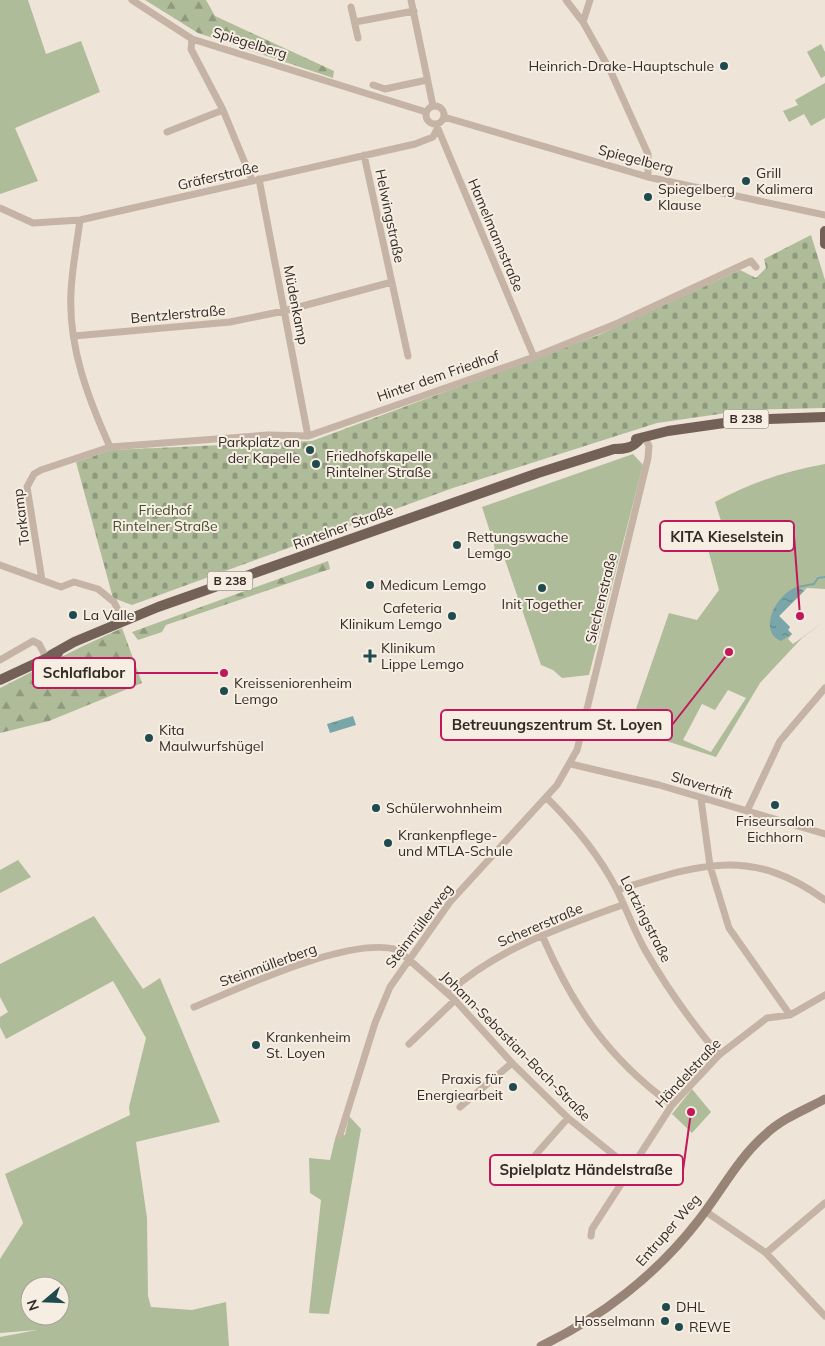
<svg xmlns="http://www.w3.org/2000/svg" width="825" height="1346" font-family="Mulish,sans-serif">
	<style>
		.green { fill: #afbc99; fill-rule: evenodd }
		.forest { fill: url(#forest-firs) }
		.cemetery { fill: url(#cemetery-stones) }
		.water { fill: url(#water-ripples) }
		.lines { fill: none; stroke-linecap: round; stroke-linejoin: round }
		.stream { stroke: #79a6a9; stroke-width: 2 }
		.minor { stroke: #c5b4a5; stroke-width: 7 }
		.secondary { stroke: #988477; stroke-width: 9 }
		.primary { stroke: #736157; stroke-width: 10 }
		.poi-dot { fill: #1f4b4f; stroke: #f7eee3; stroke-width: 2 }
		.labels { text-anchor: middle; stroke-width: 4; stroke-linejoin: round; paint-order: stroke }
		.shield { fill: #f7eee3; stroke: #6d655e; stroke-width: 1 }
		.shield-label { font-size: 12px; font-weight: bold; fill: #322a25 }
		.street-label { font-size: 14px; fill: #322a25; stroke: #f7eee3 }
		.poi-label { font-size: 14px; fill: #322a25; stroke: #f7eee3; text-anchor: start }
		.park-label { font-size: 14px; fill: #404e2b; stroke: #f7eee3 }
		.leader { fill: none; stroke: #c2185b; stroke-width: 2 }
		.callout-dot { fill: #c2185b; stroke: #f7eee3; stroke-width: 2 }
		.callout { fill: #f7eee3; stroke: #c2185b; stroke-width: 2 }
		.callout-label { font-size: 15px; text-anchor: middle; font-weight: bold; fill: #322a25 }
	</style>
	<defs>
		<pattern id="forest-firs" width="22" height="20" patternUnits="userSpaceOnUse" patternTransform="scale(1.25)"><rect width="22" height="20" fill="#afbc99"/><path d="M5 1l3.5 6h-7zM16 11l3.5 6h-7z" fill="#8f997d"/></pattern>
		<pattern id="cemetery-stones" width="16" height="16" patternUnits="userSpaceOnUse" patternTransform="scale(1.25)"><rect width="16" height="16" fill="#afbc99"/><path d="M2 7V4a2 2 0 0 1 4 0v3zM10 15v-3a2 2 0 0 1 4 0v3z" fill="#8f997d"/></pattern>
		<pattern id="water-ripples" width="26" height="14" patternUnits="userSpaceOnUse" patternTransform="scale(1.25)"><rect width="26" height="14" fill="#79a6a9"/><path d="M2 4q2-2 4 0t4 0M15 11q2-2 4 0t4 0" fill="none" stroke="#648789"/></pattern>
	</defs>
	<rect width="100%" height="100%" fill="#eee4d8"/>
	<path class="green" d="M0 0H28L46 54 81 41 100 92 15 128 38 181 0 194Z
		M821 44 825 52V76L821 78 807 52Z
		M825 83V118L811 126 804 114 789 122 783 111 798 105 795 100Z
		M633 454 643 465 589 675 562 678 553 670 541 665 504 557 495 553 494 544 482 507Z
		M825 464V589L807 588 779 616 790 627 788 630 792 634 788 639 793 644 825 621 802 638 760 683 716 757 629 729 669 613 697 620 719 590 708 549 728 543 715 502C750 483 786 471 825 464ZM728 690 746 698 711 752 683 740 702 704 715 710Z
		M18 860 31 877 0 893V870Z
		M94 916 143 989 160 978 220 1122 136 1142 147 1218 148 1296 151 1307 192 1310 226 1302 229 1346H0V1337L37 1330 0 1333V1259L23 1223 5 1174 130 1115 129 1107 146 1038 113 981 6 1039 0 1027V1017L8 1012 0 997V964ZM30 1286H60V1316H30Z
		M692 1089 711 1112 692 1133 672 1114Z
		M349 1116 361 1129 329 1314 309 1313 321 1200 310 1193 309 1158 330 1160 336 1135H345Z"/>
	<path class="forest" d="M145 0H206L215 16 334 71 333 78 198 33Z
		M328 561 330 569 166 625 162 632 138 640 132 632Z
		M122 628 142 683 49 721 0 733V688L83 646Z"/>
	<path class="cemetery" d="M811 235 825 280V408L747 410 657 423 453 488 132 605 113 598 76 462 111 450 312 441 599 335 740 270 756 278 766 268 764 259Z"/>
	<path class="water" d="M797 587 804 591 779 616 790 627 788 630 792 634 781 641C756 631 778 592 797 587Z
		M353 716 356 725 330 733 327 724Z"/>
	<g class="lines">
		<path class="stream" d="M798 587 814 584 818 578 825 577"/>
		<path class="minor" d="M132 0 192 39 426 112
			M411 0 433 106
			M566 0 583 22 611 72 648 154V177
			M351 7 358 38
			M355 22 414 11
			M583 22 590 0
			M192 39 191 49 223 110 252 180
			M373 85 385 89 427 80
			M426 115a9 9 0 1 1 18 0a9 9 0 1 1-18 0Z
			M444 117 648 177 825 215
			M436 124 534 357
			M167 132 223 110
			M364 155 408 356
			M259 179 308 436
			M0 208 33 223 80 220 415 144 433 137 437 129
			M80 220C77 244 72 268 71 292 68 346 88 398 110 447
			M74 336 230 322 284 311 392 282
			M0 565 61 587 74 582 98 589 114 602 123 620
			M42 580 27 487 34 474 41 470 110 447 268 435 308 436 534 357 618 323 751 261 756 267
			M0 660 33 641 39 644 46 657
			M571 764 659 785 825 834
			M547 798C574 825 598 853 616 888 626 908 634 930 645 950 667 988 691 1022 719 1055
			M701 799 710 866 729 928 790 1015
			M747 811 780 741 825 688
			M617 890C699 865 749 845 825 900
			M542 935C573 1007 608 1058 672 1105
			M448 993C498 948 560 928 622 905
			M194 1007C240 988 351 935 398 950L455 1000 512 1063 568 1118 630 1168
			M409 1044 455 1000
			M460 1107 512 1063
			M340 1135 375 1023 390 987 450 902 557 785 577 750 648 458 649 446 645 438
			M523 1169 568 1118
			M705 1211 766 1253 825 1316
			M591 1236 592 1229 672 1105 719 1055 767 1018 790 1015 825 995
			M766 1253 825 1203"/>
		<path class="secondary" d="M541 1346C602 1317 657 1274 698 1221 721 1192 738 1158 766 1134 783 1118 805 1110 825 1099"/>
		<path class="primary" d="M825 231V244
			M636 439 668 431 745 420 825 417
			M51 655 74 642 158 607 538 473 614 449C625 449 633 448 640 439
			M0 680 58 653"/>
	</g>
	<g class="poi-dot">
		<circle cx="724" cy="66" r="5"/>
		<circle cx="746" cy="181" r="5"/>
		<circle cx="648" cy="197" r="5"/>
		<circle cx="310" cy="450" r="5"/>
		<circle cx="316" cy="464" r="5"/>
		<circle cx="457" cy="545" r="5"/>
		<circle cx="370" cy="585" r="5"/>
		<circle cx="542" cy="588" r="5"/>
		<circle cx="73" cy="615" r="5"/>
		<circle cx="452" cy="616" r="5"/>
		<path d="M367.5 648.5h5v5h5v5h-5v5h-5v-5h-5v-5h5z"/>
		<circle cx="224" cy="691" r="5"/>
		<circle cx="149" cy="738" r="5"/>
		<circle cx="775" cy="805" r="5"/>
		<circle cx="376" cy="808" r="5"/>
		<circle cx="388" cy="843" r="5"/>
		<circle cx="256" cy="1045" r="5"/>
		<circle cx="513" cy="1087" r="5"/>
		<circle cx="666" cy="1307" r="5"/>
		<circle cx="665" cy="1321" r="5"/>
		<circle cx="679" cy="1327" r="5"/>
	</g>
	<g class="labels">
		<g class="shield">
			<rect x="723.5" y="409.5" width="45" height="19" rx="4"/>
			<rect x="207.5" y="571.5" width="45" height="19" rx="4"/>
		</g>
		<g class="shield-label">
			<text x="746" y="423">B 238</text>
			<text x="230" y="585">B 238</text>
		</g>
		<g class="street-label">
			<text transform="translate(250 43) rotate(17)" y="5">Spiegelberg</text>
			<text transform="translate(636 159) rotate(15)" y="5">Spiegelberg</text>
			<text transform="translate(218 176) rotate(-13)" y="5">Gräferstraße</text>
			<text transform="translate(390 216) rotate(78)" y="5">Helwingstraße</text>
			<text transform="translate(496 235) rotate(67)" y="5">Hamelmannstraße</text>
			<text transform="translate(296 305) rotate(79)" y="5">Müdenkamp</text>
			<text transform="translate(178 314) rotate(-5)" y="5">Bentzlerstraße</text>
			<text transform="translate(438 376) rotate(-19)" y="5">Hinter dem Friedhof</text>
			<text transform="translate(21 517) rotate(-97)" y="5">Torkamp</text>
			<text transform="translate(343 527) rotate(-20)" y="5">Rintelner Straße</text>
			<text transform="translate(601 598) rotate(-76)" y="5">Siechenstraße</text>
			<text transform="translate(702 785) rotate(17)" y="5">Slavertrift</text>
			<text transform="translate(646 919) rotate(63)" y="5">Lortzingstraße</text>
			<text transform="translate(540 925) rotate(-23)" y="5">Schererstraße</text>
			<text transform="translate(419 926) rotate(-53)" y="5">Steinmüllerweg</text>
			<text transform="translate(268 965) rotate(-20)" y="5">Steinmüllerberg</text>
			<text transform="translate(516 1046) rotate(45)" y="5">Johann-Sebastian-Bach-Straße</text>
			<text transform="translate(688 1073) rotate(-47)" y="5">Händelstraße</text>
			<text transform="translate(668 1230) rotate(-49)" y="5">Entruper Weg</text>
		</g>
		<g class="poi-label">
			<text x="714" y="71" text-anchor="end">Heinrich-Drake-Hauptschule</text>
			<text x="756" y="178">Grill<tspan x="756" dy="16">Kalimera</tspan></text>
			<text x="658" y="194">Spiegelberg<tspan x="658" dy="16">Klause</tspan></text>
			<text x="300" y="447" text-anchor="end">Parkplatz an<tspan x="300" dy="16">der Kapelle</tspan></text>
			<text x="326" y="461">Friedhofskapelle<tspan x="326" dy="16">Rintelner Straße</tspan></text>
			<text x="467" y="542">Rettungswache<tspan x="467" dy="16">Lemgo</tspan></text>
			<text x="380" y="590">Medicum Lemgo</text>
			<text x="542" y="609" text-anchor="middle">Init Together</text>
			<text x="442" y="613" text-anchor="end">Cafeteria<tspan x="442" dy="16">Klinikum Lemgo</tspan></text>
			<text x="83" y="620">La Valle</text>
			<text x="381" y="653">Klinikum<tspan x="381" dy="16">Lippe Lemgo</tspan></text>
			<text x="234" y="688">Kreisseniorenheim<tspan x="234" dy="16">Lemgo</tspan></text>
			<text x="159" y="735">Kita<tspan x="159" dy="16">Maulwurfshügel</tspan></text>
			<text x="386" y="813">Schülerwohnheim</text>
			<text x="775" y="826" text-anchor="middle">Friseursalon<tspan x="775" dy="16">Eichhorn</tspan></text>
			<text x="398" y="840">Krankenpflege-<tspan x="398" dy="16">und MTLA-Schule</tspan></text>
			<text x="266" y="1042">Krankenheim<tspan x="266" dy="16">St. Loyen</tspan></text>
			<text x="503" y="1084" text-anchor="end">Praxis für<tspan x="503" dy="16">Energiearbeit</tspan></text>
			<text x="676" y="1312">DHL</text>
			<text x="655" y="1326" text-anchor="end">Hosselmann</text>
			<text x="689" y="1332">REWE</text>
		</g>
		<g class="park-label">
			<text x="165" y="515">Friedhof<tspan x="165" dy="16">Rintelner Straße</tspan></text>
		</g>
	</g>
	<path class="leader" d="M800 616L794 536M224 673L135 673M729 652L672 725M691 1112L683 1170"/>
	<g class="callout-dot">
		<circle cx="800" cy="616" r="5"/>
		<circle cx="224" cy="673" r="5"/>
		<circle cx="729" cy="652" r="5"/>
		<circle cx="691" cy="1112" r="5"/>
	</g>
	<g class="callout">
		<rect x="660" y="521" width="134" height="30" rx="5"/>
		<rect x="33" y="658" width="102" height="30" rx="5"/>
		<rect x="441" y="710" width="231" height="30" rx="5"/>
		<rect x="490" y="1155" width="193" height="30" rx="5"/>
	</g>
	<g class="callout-label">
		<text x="727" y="542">KITA Kieselstein</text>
		<text x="84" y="678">Schlaflabor</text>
		<text x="557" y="730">Betreuungszentrum St. Loyen</text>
		<text x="586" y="1175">Spielplatz Händelstraße</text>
	</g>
	<g transform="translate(45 1301) rotate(251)"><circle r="24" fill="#f7eee3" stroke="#a8a097"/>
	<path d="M0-4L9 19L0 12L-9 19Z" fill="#1f4b4f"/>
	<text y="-8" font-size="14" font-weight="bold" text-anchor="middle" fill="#322a25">N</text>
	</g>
</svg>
